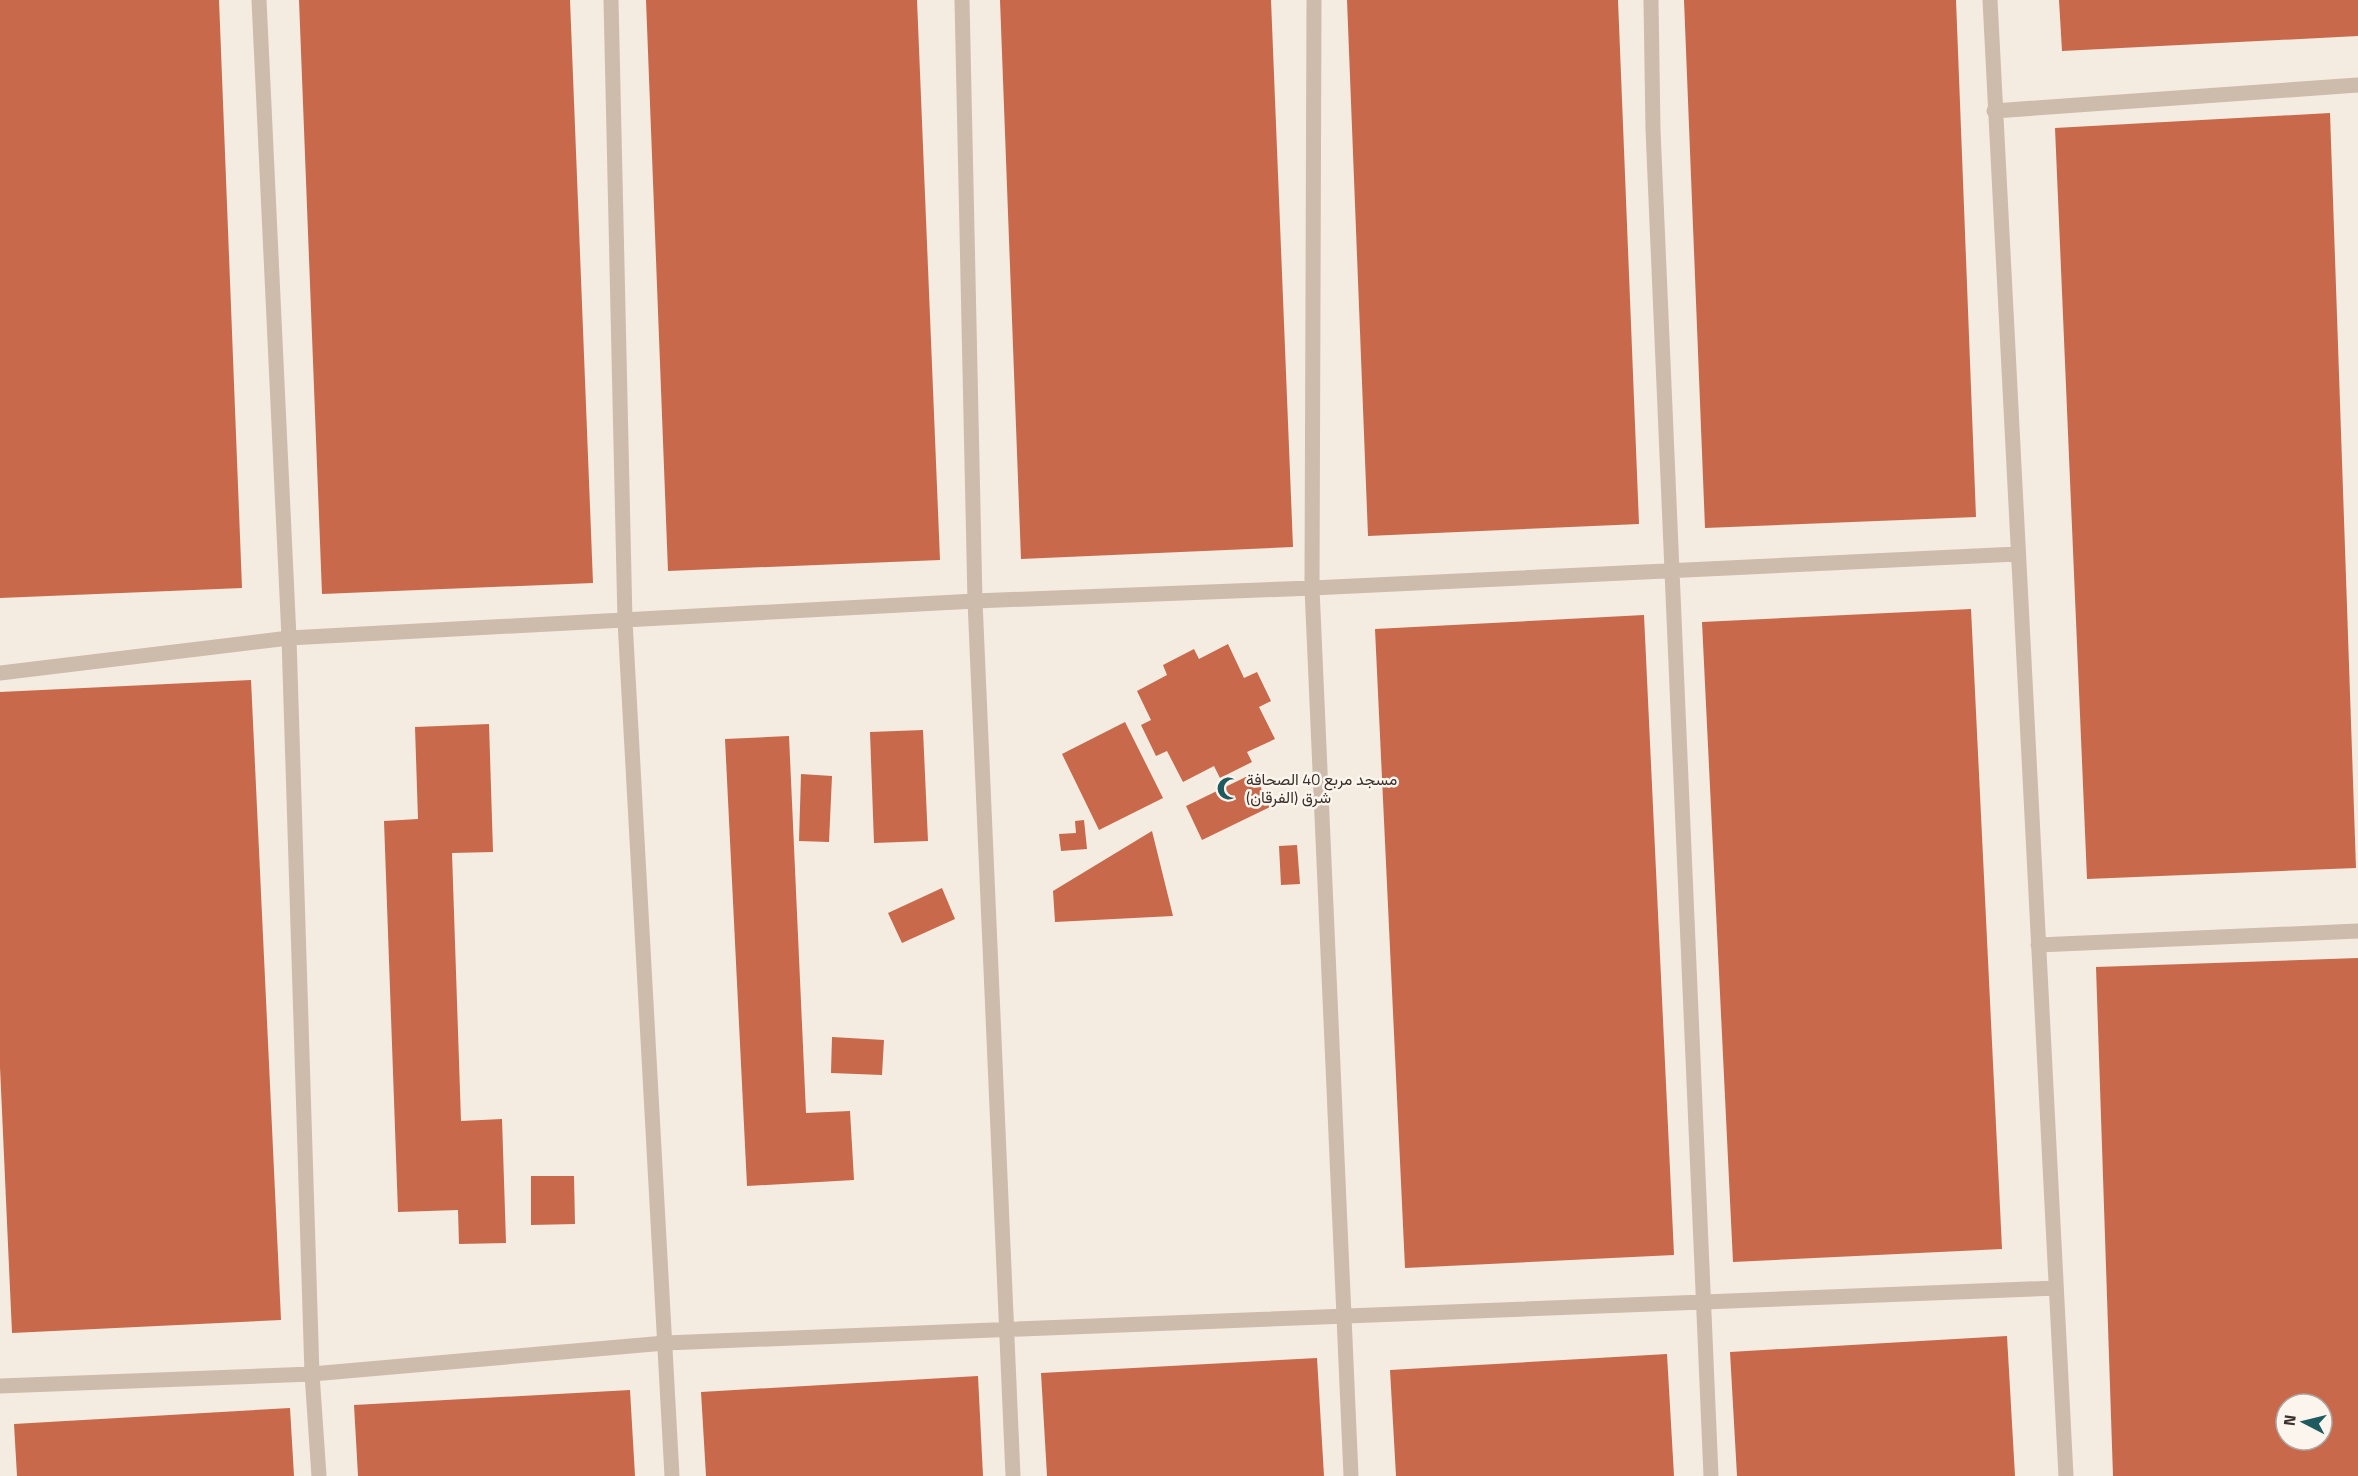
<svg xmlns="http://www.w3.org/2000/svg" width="2358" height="1476" font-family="'Titillium Web',Vazirmatn,sans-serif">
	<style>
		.building { fill: #c8694b; fill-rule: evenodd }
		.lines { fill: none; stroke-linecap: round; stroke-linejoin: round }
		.minor { stroke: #cdbbac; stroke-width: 15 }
		.labels { text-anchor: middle; stroke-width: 5; stroke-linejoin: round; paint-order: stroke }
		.poi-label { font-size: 16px; fill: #3b302b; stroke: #fbf5ee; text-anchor: start }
	</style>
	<rect width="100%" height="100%" fill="#f4ebe1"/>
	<path class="building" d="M0 0H219L242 588 0 598Z
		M299 0H570L593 583 322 594Z
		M646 0H917L940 560 668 571Z
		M1000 0H1271L1293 547 1021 559Z
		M1347 0H1618L1639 524 1368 536Z
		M1684 0H1956L1976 517 1705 528Z
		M2059 0H2358V36L2062 51Z
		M2330 113 2356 868 2087 879 2055 128Z
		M1971 609 2002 1249 1733 1262 1702 622Z
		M1644 615 1674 1255 1405 1268 1375 629Z
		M1228 644 1244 678 1257 672 1271 701 1259 707 1275 739 1247 752 1252 762 1220 778 1214 766 1183 782 1167 751 1156 756 1141 725 1151 720 1137 691 1167 675 1163 665 1194 649 1199 659Z
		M251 680 281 1320 12 1333 0 1067V692Z
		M1125 722 1163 798 1099 830 1062 754Z
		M489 724 493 852 452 853 461 1121 502 1119 506 1243 459 1244 458 1210 398 1212 384 821 418 819 415 727Z
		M923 730 928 841 874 843 870 732Z
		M789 736 806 1113 850 1111 854 1180 747 1186 725 739Z
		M1254 773 1270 807 1202 840 1186 806Z
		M801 774 832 776 829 842 799 841Z
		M1084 820 1087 849 1061 851 1059 834 1076 833 1075 821Z
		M1152 831 1173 916 1055 922 1053 891Z
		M1297 845 1300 884 1281 885 1279 846Z
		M942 888 955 919 902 943 888 913Z
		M2358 958V1476H2113L2096 967ZM2286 1404H2322V1440H2286Z
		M832 1037 884 1040 882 1075 831 1073Z
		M531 1176H574L575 1224 531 1225Z
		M2007 1336 2015 1476H1737L1730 1352Z
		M1667 1354 1674 1476H1396L1390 1370Z
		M1317 1358 1324 1476H1047L1041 1373Z
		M978 1376 983 1476H706L701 1392Z
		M630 1390 635 1476H358L354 1405Z
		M290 1408 294 1476H17L14 1424Z"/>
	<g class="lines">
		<path class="minor" d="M259 0 289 638 312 1374 319 1476
			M611 0 625 621 672 1476
			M962 0 975 601 1013 1476
			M1314 0 1312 588 1351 1476
			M1651 0 1653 130 1711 1476
			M1990 0 2066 1476
			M1994 111 2358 85
			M0 673 289 638 975 601 1312 588 2017 554
			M2038 945 2358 931
			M0 1386 312 1374 665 1343 2056 1288"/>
	</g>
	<defs>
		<symbol id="mosque-bare" viewBox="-9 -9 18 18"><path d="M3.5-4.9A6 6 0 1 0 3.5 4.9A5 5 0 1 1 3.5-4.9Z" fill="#1f5a5e" stroke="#fbf5ee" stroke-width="2.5" paint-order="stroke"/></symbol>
	</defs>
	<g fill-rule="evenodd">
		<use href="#mosque-bare" x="1212" y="772" width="33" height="33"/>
	</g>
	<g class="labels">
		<g class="poi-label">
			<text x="1246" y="785">مسجد مربع 40 الصحافة<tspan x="1246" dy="18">شرق (الفرقان)</tspan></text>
		</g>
	</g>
	<g transform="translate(2304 1422) rotate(277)"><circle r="28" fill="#fbf5ee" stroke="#aea6a0" stroke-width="1.5"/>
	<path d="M0-4.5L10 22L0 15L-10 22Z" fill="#1f5a5e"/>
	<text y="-9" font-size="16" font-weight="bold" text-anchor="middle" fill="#3b302b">N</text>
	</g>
</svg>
